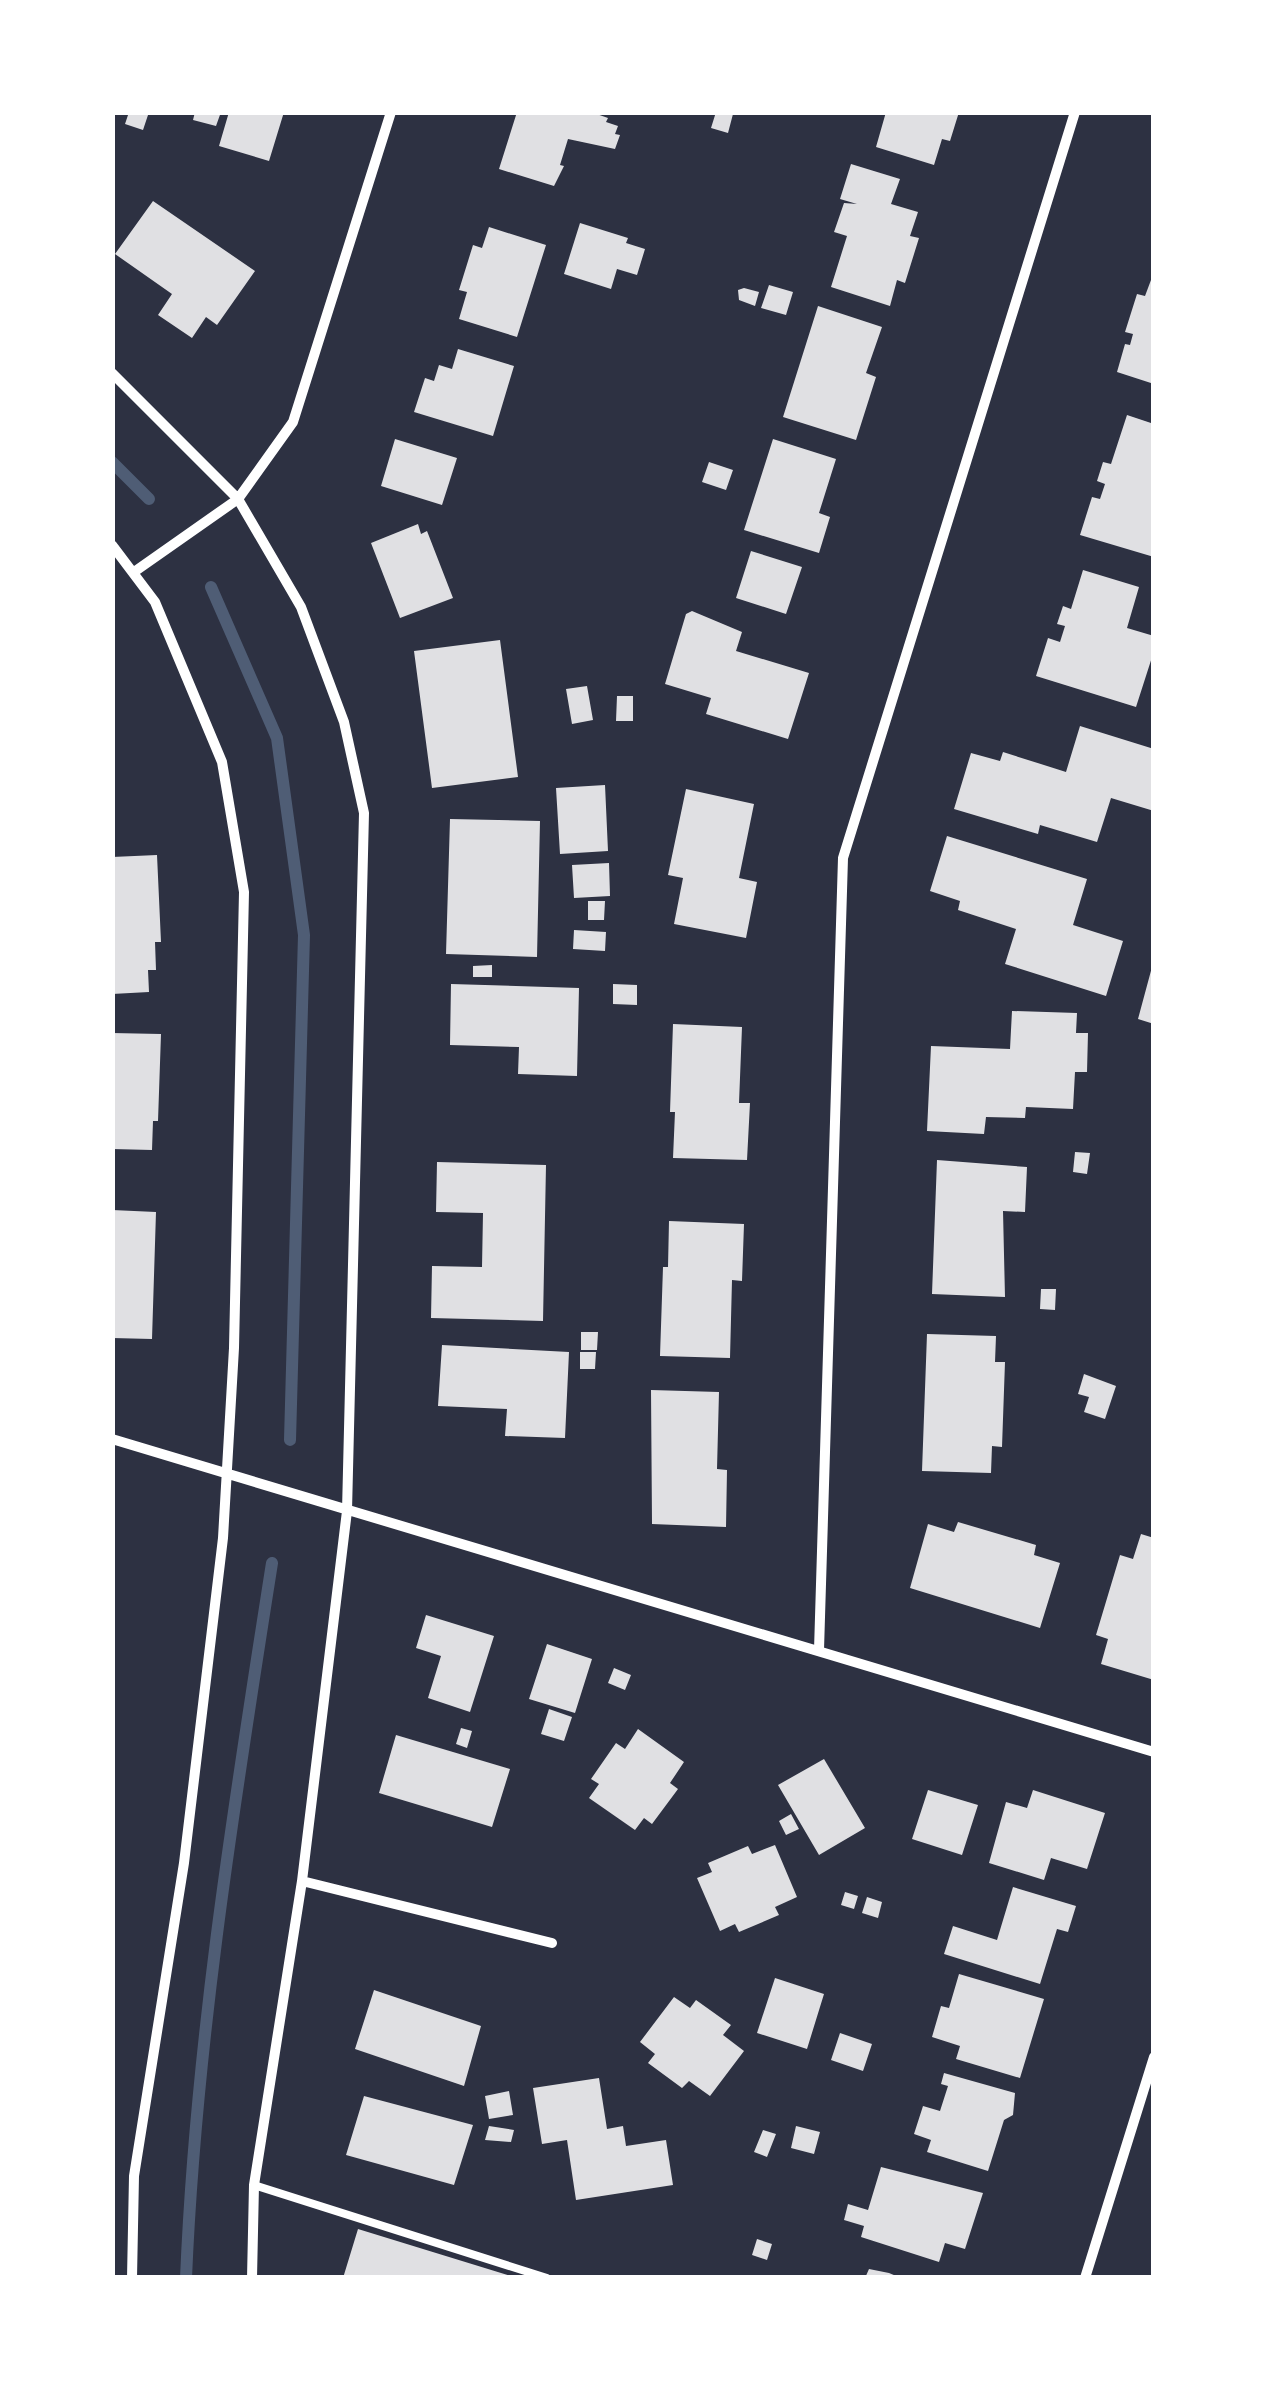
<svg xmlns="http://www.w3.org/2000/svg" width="1266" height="2390" font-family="Inter,sans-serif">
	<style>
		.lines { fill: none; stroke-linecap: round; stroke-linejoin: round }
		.stream { stroke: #4f5d75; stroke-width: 12 }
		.building { fill: #e0e0e3 }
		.service { stroke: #fff; stroke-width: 8 }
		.minor { stroke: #fff; stroke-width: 10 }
	</style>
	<rect width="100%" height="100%" fill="#2d3142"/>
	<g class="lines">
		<path class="stream" d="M112 462 149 499
			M211 587 277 738 304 935 290 1440
			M186 2278C196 2039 235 1799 272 1563"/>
	</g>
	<path class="building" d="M129 112H149L143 130 125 124Z
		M195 112H221L216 126 193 120Z
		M229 112H284L269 161 219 146Z
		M517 112H591L608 118 606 122 618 126 615 134 620 135 615 149 568 139 560 165 564 166 554 186 499 169Z
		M716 112 733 114 728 133 711 128Z
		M886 112H959L950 141 942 139 934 165 876 147Z
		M851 164 900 179 891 204 918 212 910 236 919 238 905 283 897 280 890 306 831 287 847 236 834 232 844 203 857 204 840 199Z
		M153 201 255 271 217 325 206 317 192 338 158 315 172 294 115 254Z
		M580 223 628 238 626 243 645 249 637 275 617 269 611 289 564 274Z
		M489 227 546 245 517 337 459 319 467 292 459 290 473 245 482 248Z
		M1154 272V384L1117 372 1125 344 1130 345 1133 334 1125 332 1137 294 1145 296Z
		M769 285 793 292 786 315 761 308Z
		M744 288 759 292 755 306 739 300 738 290Z
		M818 306 882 327 866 373 876 377 856 440 783 417Z
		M458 349 514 366 493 436 414 412 425 378 434 381 439 365 452 369Z
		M1127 415 1154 424V557L1080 535 1092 497 1100 499 1105 484 1097 481 1103 462 1111 464Z
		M395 439 457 458 442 505 381 486Z
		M773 439 836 459 819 513 830 517 819 553 744 530Z
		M709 462 733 470 726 490 702 482Z
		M418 524 421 534 427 531 453 598 400 618 371 543Z
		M751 551 802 567 786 614 736 598Z
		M1083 570 1139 587 1127 628 1154 636V651L1136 707 1036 676 1048 638 1060 642 1065 626 1057 624 1063 606 1071 609Z
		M692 611 742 632 736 651 809 673 788 739 706 714 711 698 665 684 686 614Z
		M500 640 518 777 432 788 414 651Z
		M587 686 593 720 572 724 566 689Z
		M617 696H633V721H616Z
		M1080 726 1154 749V811L1111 798 1097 842 1040 825 1038 834 954 809 971 753 1000 761 1003 752 1066 772Z
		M605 785 608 851 560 854 556 788Z
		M686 789 754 804 739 878 757 882 746 938 674 924 683 878 668 875Z
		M450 819 540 821 537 957 446 954Z
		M947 836 1087 879 1073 925 1123 941 1106 996 1005 964 1016 929 958 910 960 901 930 891Z
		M157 855 161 942H155L156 970H148L149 992 112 994V857Z
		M609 863 610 896 574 898 572 865Z
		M588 901H605L604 920H588Z
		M574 930 606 932 605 951 573 949Z
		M492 965V977H473V966Z
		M1152 967 1154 968V1024L1138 1019Z
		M451 984 579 988 577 1076 518 1074 519 1047 450 1045Z
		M613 984 637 985V1005L613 1004Z
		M1012 1011 1077 1013 1076 1033H1088L1087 1072H1075L1073 1109 1026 1107 1025 1118 986 1117 984 1134 927 1131 931 1046 1010 1049Z
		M673 1024 742 1027 739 1103H750L747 1160 673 1158 675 1112H670Z
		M112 1033 161 1034 158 1121H153L152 1150 112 1149Z
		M1075 1152 1090 1153 1087 1174 1073 1172Z
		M937 1160 1027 1167 1025 1212 1003 1211 1005 1297 932 1294Z
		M437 1162 546 1165 543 1321 431 1318 432 1266 482 1267 483 1213 436 1212Z
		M112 1210 156 1212 152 1339 112 1338Z
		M669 1221 744 1224 742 1281 732 1280 730 1358 660 1356 663 1267H668Z
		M1041 1289H1056L1055 1310 1040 1309Z
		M581 1332H598L597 1350H581Z
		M927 1334 996 1336 995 1362H1005L1002 1447 992 1446 991 1473 922 1471Z
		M442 1345 569 1352 565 1438 505 1436 507 1409 438 1406Z
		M580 1352H596L595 1369H580Z
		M1084 1374 1116 1386 1105 1419 1084 1412 1089 1397 1078 1394Z
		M651 1390 719 1392 717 1469 727 1470 726 1527 652 1524Z
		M958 1522 1036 1545 1034 1555 1060 1563 1040 1628 910 1588 928 1524 954 1532Z
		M1141 1534 1154 1538V1680L1101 1664 1108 1639 1096 1635 1120 1555 1133 1559Z
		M426 1615 494 1636 470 1712 428 1698 441 1656 416 1648Z
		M547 1644 592 1659 575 1713 529 1699Z
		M614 1668 631 1675 625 1690 608 1683Z
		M549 1709 572 1717 564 1741 541 1734Z
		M461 1728 472 1731 467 1748 456 1744Z
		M638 1729 684 1762 670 1783 678 1789 652 1824 644 1818 635 1830 589 1798 599 1784 591 1779 616 1743 625 1749Z
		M396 1735 510 1769 492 1827 379 1793Z
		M824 1759 865 1828 819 1855 778 1785Z
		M928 1790 978 1805 962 1855 912 1839Z
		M1033 1790 1105 1813 1087 1869 1051 1858 1044 1880 989 1863 1006 1802 1027 1808Z
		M791 1814 799 1829 786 1835 779 1821Z
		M775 1845 797 1897 775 1907 779 1915 739 1932 735 1924 720 1931 697 1878 712 1872 708 1863 748 1846 752 1854Z
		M1013 1887 1076 1906 1068 1932 1057 1929 1040 1984 944 1954 953 1926 997 1940Z
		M845 1892 858 1896 854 1909 841 1905Z
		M867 1897 882 1902 878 1918 862 1913Z
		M959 1974 1044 1999 1020 2078 956 2059 960 2046 932 2037 941 2006 949 2008Z
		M775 1978 824 1994 807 2049 757 2033Z
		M374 1990 481 2026 464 2086 355 2049Z
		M674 1997 690 2008 696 2000 731 2025 723 2035 744 2051 710 2096 689 2081 682 2088 648 2063 655 2054 640 2042Z
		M840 2033 872 2044 863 2071 831 2060Z
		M944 2073 1015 2093 1013 2115 1004 2120 988 2171 927 2152 931 2140 914 2134 923 2106 940 2111 948 2086 941 2084Z
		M599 2078 607 2129 623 2126 626 2146 666 2140 673 2185 576 2200 567 2140 542 2144 533 2088Z
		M509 2091 513 2115 489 2119 485 2096Z
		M364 2096 473 2125 454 2185 346 2155Z
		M489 2126 514 2130 511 2142 485 2140Z
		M796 2126 820 2132 814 2154 791 2148Z
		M763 2130 776 2134 767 2157 754 2152Z
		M881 2167 983 2193 965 2249 945 2243 939 2262 861 2237 864 2226 844 2220 848 2204 868 2210Z
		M358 2229 514 2277V2278H343Z
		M757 2239 772 2244 767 2260 752 2255Z
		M869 2269 889 2273 901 2278H865Z"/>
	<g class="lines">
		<path class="service" d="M254 2185 547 2278"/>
		<path class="minor" d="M112 373 238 499 301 607 344 722 364 813 347 1511 302 1881 254 2185 252 2278
			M112 545 155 602 222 762 244 892 234 1348 223 1538 184 1863 134 2176 132 2278
			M134 572 238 499 293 422 391 112
			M112 1439 1154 1752
			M819 1650 843 858 1075 112
			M302 1881 552 1943
			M1085 2278 1154 2057"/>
	</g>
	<rect width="1266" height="2390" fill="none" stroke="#ffffff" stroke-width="230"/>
</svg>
